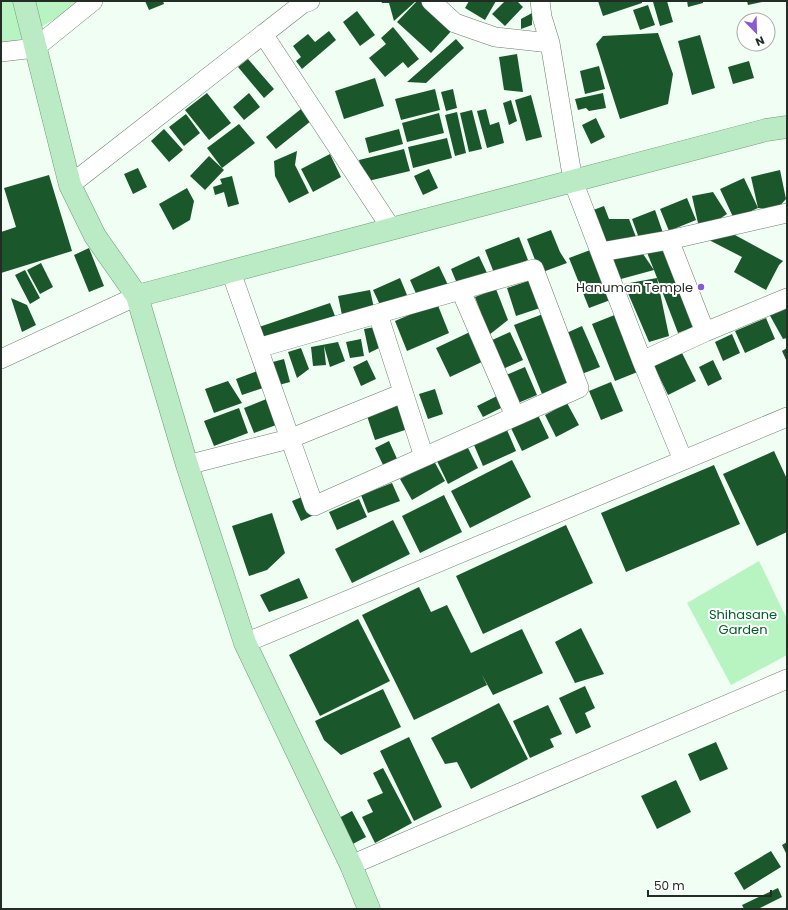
<svg xmlns="http://www.w3.org/2000/svg" width="788" height="910" font-family="Poppins,sans-serif">
	<style>
		.green { fill: #b7f4c1 }
		.building { fill: #1a582c }
		.lines { fill: none; stroke-linecap: round; stroke-linejoin: round }
		.minor-casing { stroke: #6a7d6d; stroke-width: 20 }
		.major-casing { stroke: #689f73; stroke-width: 23 }
		.minor { stroke: #fff; stroke-width: 19 }
		.major { stroke: #bbebc4; stroke-width: 22 }
		.poi-dot { fill: #8b59d2; stroke: #fff; stroke-width: 1.5 }
		.labels { text-anchor: middle; stroke-width: 4; stroke-linejoin: round; paint-order: stroke }
		.poi-label { font-size: 13px; fill: #242c26; stroke: #fff; text-anchor: end }
		.park-label { font-size: 13px; fill: #006028; stroke: #fff }
	</style>
	<rect width="100%" height="100%" fill="#f1fef3"/>
	<path class="green" d="M1 1H86L1 50Z
		M759 561 787 619V655L731 685 687 603Z"/>
	<path class="building" d="M145 1H163L164 4 149 10Z
		M381 1H416L394 21 389 3H382Z
		M417 1H427L455 27 431 53 397 22Z
		M469 1H496L485 20 465 8Z
		M505 1H517L523 7 505 26 492 14Z
		M598 1H642V3L603 16Z
		M657 1H667L673 22 660 26 653 2Z
		M687 1H703V3L688 7Z
		M747 1H762V2L748 5Z
		M648 5 655 25 640 30 633 10Z
		M357 11 375 35 360 46 343 22Z
		M532 13V25L521 29V19Z
		M393 27 419 59 408 68 403 62 385 77 369 58 386 44 381 38Z
		M329 31 336 40 302 69 296 61 301 57 293 46 308 34 315 42Z
		M658 33 673 74 668 104 620 119 596 44 603 36Z
		M700 35 715 88 692 95 678 41Z
		M456 39 464 48 426 83 407 82Z
		M517 54 523 92 504 90 499 57Z
		M248 59 274 89 264 98 238 67Z
		M749 61 754 78 733 84 728 67Z
		M599 66 605 89 585 94 580 71Z
		M375 78 384 106 344 119 335 91Z
		M435 89 440 110 401 120 395 99Z
		M453 89 457 108 446 111 441 92Z
		M207 93 231 123 209 140 185 110Z
		M249 93 260 107 244 120 233 107Z
		M603 93 606 108 589 111 586 108 578 110 575 99Z
		M531 95 542 137 526 141 515 100Z
		M511 100 517 121 509 125 503 103Z
		M301 109 311 121 276 149 266 137Z
		M486 109 490 125 499 122 504 143 487 148 477 111Z
		M472 110 482 149 469 152 460 113Z
		M457 112 466 153 455 156 445 115Z
		M439 113 444 133 407 142 402 123Z
		M186 114 200 133 184 146 169 127Z
		M596 118 605 137 591 144 582 125Z
		M239 124 255 143 222 168 207 148Z
		M164 129 183 150 169 162 151 141Z
		M399 129 403 144 369 153 365 138Z
		M447 138 452 158 413 168 408 147Z
		M404 149 410 171 364 182 359 160Z
		M297 151 295 165 309 193 289 203 275 176 274 161Z
		M330 154 341 177 313 192 301 169Z
		M209 156 224 170 205 190 190 176Z
		M138 168 147 187 133 194 124 174Z
		M429 169 438 188 423 195 414 176Z
		M780 170 786 199 776 210 758 208 734 219 720 189 744 178 758 208 751 177Z
		M49 175 72 251 1 273V232L16 227 4 188Z
		M232 176 239 204 228 207 224 192 215 195 213 187 222 184 220 179Z
		M187 188 194 201 190 220 173 230 159 204Z
		M713 192 727 214 712 224 698 223 692 196Z
		M687 198 696 220 669 231 660 209Z
		M604 206 609 219H629L636 237 603 250 588 212Z
		M655 210 663 233 640 241 632 219Z
		M722 228 783 261 779 265 766 290 734 272 742 257 709 240Z
		M551 230 560 252 567 263 540 273 527 239Z
		M519 237 528 260 494 273 485 250Z
		M89 248 104 286 89 292 74 255Z
		M593 249 613 299 589 308 569 258Z
		M646 250 667 251 696 326 678 333 654 270 621 279 609 257 641 251 654 270Z
		M479 256 487 273 458 286 451 269Z
		M41 263 53 287 40 294 27 270Z
		M439 266 448 285 418 298 410 280Z
		M25 270 40 298 30 304 15 275Z
		M400 278 407 295 381 307 373 290Z
		M657 278 669 336 649 342 624 284Z
		M531 280 540 308 516 316 507 288Z
		M496 289 508 320 489 335 475 297Z
		M370 290 374 308 342 315 338 296Z
		M11 298 27 305 36 325 22 332Z
		M330 303 335 316 263 339 259 327Z
		M437 303 449 333 407 351 395 321Z
		M787 308V338L783 339 768 312Z
		M543 314 571 383 542 394 514 325Z
		M617 314 640 371 615 381 592 324Z
		M766 318 775 339 745 353 735 331Z
		M582 326 600 367 579 375 562 335Z
		M375 327 379 348 369 353 364 329Z
		M472 331 486 360 450 377 436 348Z
		M510 332 523 360 503 369 490 341Z
		M732 334 740 353 723 361 715 342Z
		M361 339 364 356 350 358 346 342Z
		M338 342 345 361 330 367 324 346 326 365 313 366 311 347Z
		M301 348 309 369 297 378 288 352Z
		M787 348V362L782 351Z
		M682 353 696 381 668 395 654 366Z
		M284 359 290 382 275 386 269 363Z
		M367 360 376 379 361 386 353 367Z
		M713 360 722 379 708 386 699 367Z
		M525 367 537 395 518 403 506 375Z
		M257 371 263 388 242 395 236 379Z
		M228 381 242 403 214 413 205 389Z
		M611 382 623 411 601 420 589 391Z
		M435 389 443 414 428 419 419 394Z
		M497 396 503 407 483 417 477 406Z
		M269 398 279 424 254 433 244 408Z
		M567 403 579 425 556 437 545 415Z
		M399 404 408 429 375 440 367 416Z
		M239 408 248 433 214 446 204 421Z
		M537 413 549 438 522 451 510 426Z
		M507 430 516 451 483 466 474 445Z
		M389 441 398 461 384 467 375 448Z
		M467 446 478 468 448 484 437 461Z
		M774 451 787 479V532L757 546 723 474Z
		M512 460 531 497 470 528 451 491Z
		M434 461 445 481 412 500 400 479Z
		M714 465 740 524 626 572 601 513Z
		M392 483 400 501 368 513 361 495Z
		M307 495 316 514 301 521 292 501Z
		M444 495 462 532 420 553 402 516Z
		M359 499 367 517 337 530 329 512Z
		M272 513 285 553 267 570 249 576 232 526Z
		M393 520 410 554 352 583 335 549Z
		M566 525 593 583 483 634 456 576Z
		M299 578 308 598 269 612 260 595Z
		M419 587 431 612 447 605 471 653 522 629 543 673 493 695 482 675 487 685 414 720 362 615Z
		M358 619 390 681 320 716 289 655Z
		M581 628 604 674 575 683 555 642Z
		M585 686 595 708 585 713 591 727 576 734 559 698Z
		M383 689 401 727 341 755 324 740 315 721Z
		M499 703 528 759 471 789 457 762 445 764 431 738Z
		M548 705 562 734 550 739 554 747 530 758 513 721Z
		M409 737 442 807 414 821 380 751Z
		M716 742 728 769 700 781 688 754Z
		M383 768 412 823 375 843 362 817 373 812 367 800 383 793 373 773Z
		M676 780 691 812 657 829 641 796Z
		M352 811 366 837 349 846 335 820Z
		M787 842V855L782 845Z
		M771 851 781 867 744 890 734 873Z
		M778 888 782 897 758 909H744L742 905Z"/>
	<g class="lines">
		<defs>
			<path id="minor" d="M431 1 455 23 495 37 550 43
				M540 1 542 17 550 43 573 181 642 361 683 460
				M263 34 391 228
				M1 52 35 48 93 1
				M70 185 302 4 310 1
				M669 240 705 332
				M601 252 669 240 787 213
				M231 272 314 506 579 388 534 269 258 348
				M461 291 515 416
				M378 314 424 457
				M1 359 137 296
				M642 361 705 332 787 298
				M187 465 289 439 403 393
				M245 643 787 417
				M351 865 787 679"/>
			<path id="major" d="M24 1 70 185 95 236 137 296 766 130 787 127
				M137 296 187 465 245 643 351 865 369 909"/>
		</defs>
		<use href="#minor" class="minor-casing"/>
		<use href="#major" class="major-casing"/>
		<use href="#minor" class="minor"/>
		<use href="#major" class="major"/>
	</g>
	<circle class="poi-dot" cx="701" cy="287" r="4"/>
	<g class="labels">
		<g class="poi-label">
			<text x="693" y="292">Hanuman Temple</text>
		</g>
		<g class="park-label">
			<text x="743" y="619">Shihasane<tspan x="743" dy="15">Garden</tspan></text>
		</g>
	</g>
	<rect width="788" height="910" fill="none" stroke="#242c26" stroke-width="4"/>
	<g transform="translate(756 32) rotate(157)"><circle r="19" fill="#ffffff" stroke="#a7aba8"/>
	<path d="M0-3L7 15L0 10L-7 15Z" fill="#8b59d2"/>
	<text y="-6" font-size="11" font-weight="bold" text-anchor="middle" fill="#242c26">N</text>
	</g>
	<path d="M648 890v6h123v-6" fill="none" stroke="#242c26" stroke-width="2"/>
	<text x="654" y="890" font-size="12" fill="#242c26" stroke="#ffffff" stroke-width="3" paint-order="stroke">50 m</text>
</svg>
